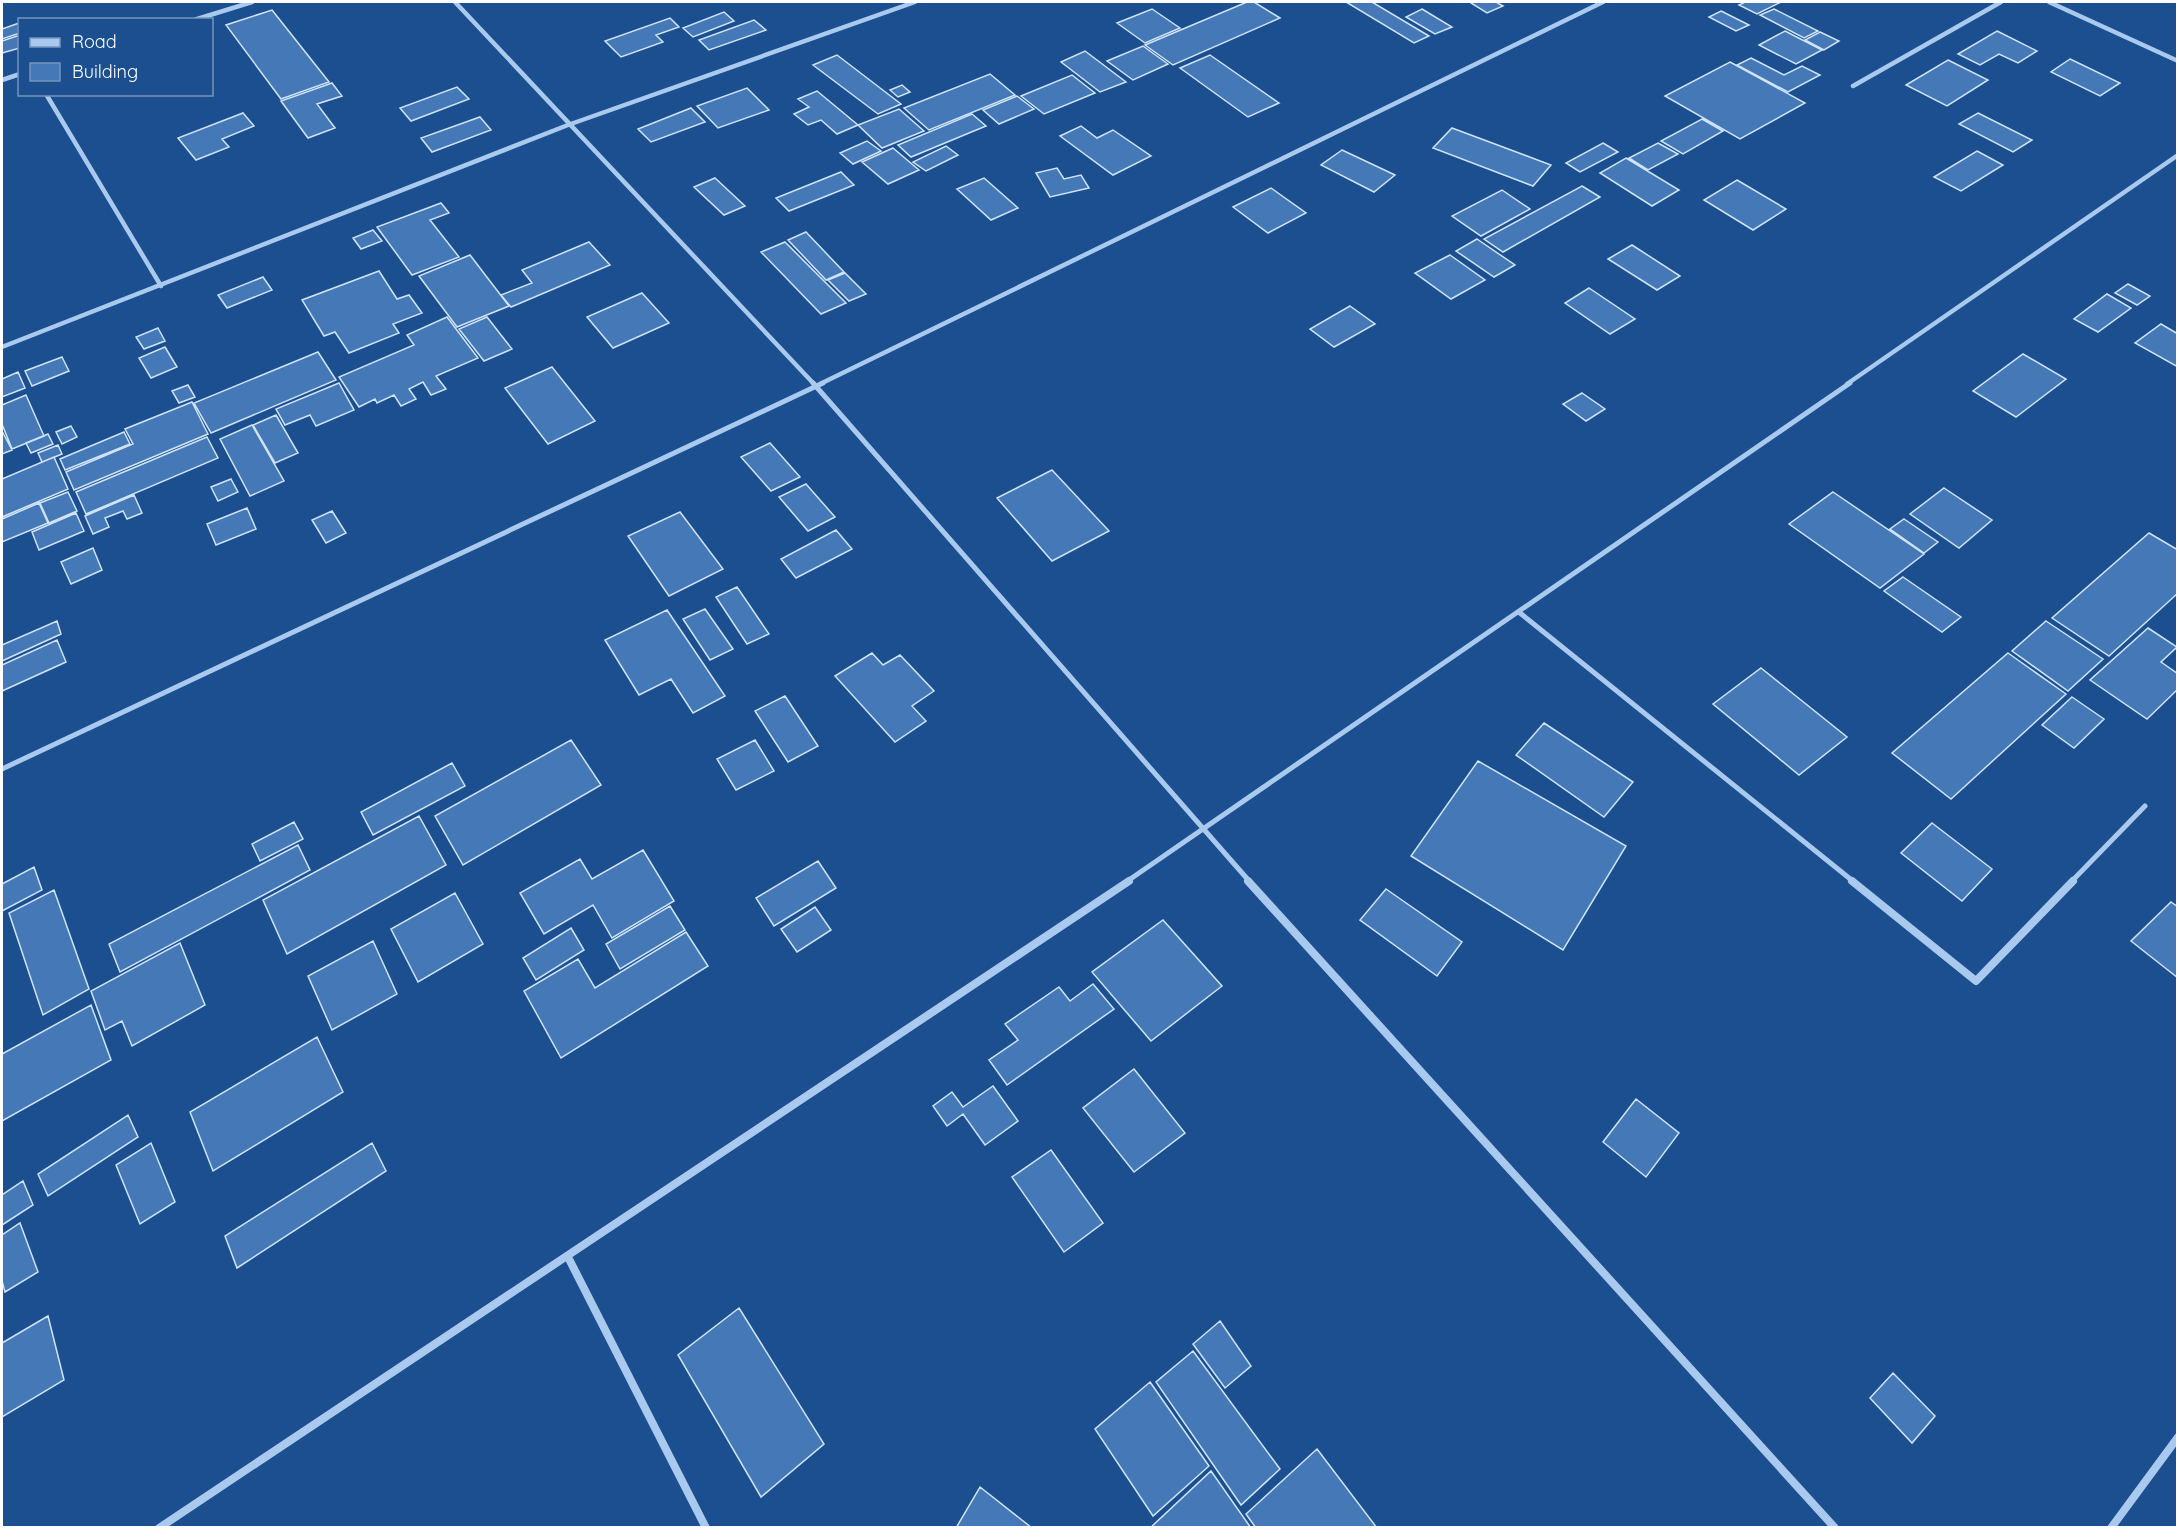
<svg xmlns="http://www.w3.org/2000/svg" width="2179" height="1529" font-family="Quicksand,sans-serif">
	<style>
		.building { fill: #4478b7; stroke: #cfe3fa; stroke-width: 1.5 }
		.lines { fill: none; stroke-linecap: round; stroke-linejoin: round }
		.minor-far2 { stroke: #a9c9ee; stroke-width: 4.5 }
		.minor-far1 { stroke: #a9c9ee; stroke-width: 5 }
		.minor { stroke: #a9c9ee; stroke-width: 8 }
	</style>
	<rect width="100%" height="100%" fill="#1b4f8f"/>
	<path class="building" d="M1247 2H1254L1280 18 1173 65 1145 45Z
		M1346 2H1372L1429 36 1414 43Z
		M1474 2H1496L1503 6 1487 13 1471 3Z
		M1745 2H1781L1757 14 1739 5Z
		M1152 9 1180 28 1145 43 1117 23Z
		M1422 9 1452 27 1435 34 1406 17Z
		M1774 9 1818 31 1804 38 1760 15Z
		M272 10 329 82 281 99 226 25Z
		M1721 11 1749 25 1736 31 1709 17Z
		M724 12 734 21 693 37 683 28Z
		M670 18 679 27 656 35 663 42 621 57 605 41Z
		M754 20 766 30 709 50 699 40Z
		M19 23 20 33 2 39V29Z
		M1785 31 1822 50 1796 64 1759 45Z
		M1997 31 2037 51 2018 63 1999 54 1980 65 1958 54Z
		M1820 32 1839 41 1824 50 1805 40Z
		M20 35V48L2 53V41Z
		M1143 46 1168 64 1133 80 1107 61Z
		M1085 51 1126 82 1100 92 1061 62Z
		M837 55 901 104 878 114 813 65Z
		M1210 55 1279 103 1248 117 1180 68Z
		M1751 58 1784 75 1802 66 1820 75 1788 92 1737 65Z
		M2070 59 2120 83 2100 96 2051 72Z
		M1948 60 1988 80 1947 106 1906 85Z
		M1730 62 1805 103 1740 139 1665 96Z
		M990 74 1015 95 929 130 904 108Z
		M1072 75 1095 93 1044 114 1021 96Z
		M332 83 342 96 317 104 335 128 308 138 281 101Z
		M902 85 910 92 898 97 890 90Z
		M457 87 469 99 411 121 400 108Z
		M747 88 769 110 718 128 697 106Z
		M817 91 858 125 837 134 821 120 808 125 794 114 809 107 798 99Z
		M1017 96 1034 109 999 124 983 110Z
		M691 108 705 122 651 142 638 129Z
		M899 109 924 131 882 148 858 125Z
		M243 113 254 126 222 139 229 147 196 160 178 138Z
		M1978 113 2032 140 2013 152 1959 124Z
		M972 114 986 126 911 157 898 145Z
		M480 117 491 130 432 152 421 138Z
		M1702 119 1723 131 1683 154 1661 141Z
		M1081 126 1097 138 1113 130 1151 156 1113 175 1060 136Z
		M1452 128 1551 165 1533 186 1433 148Z
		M867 141 881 151 853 164 840 153Z
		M1603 143 1618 152 1580 172 1566 163Z
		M1658 143 1678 154 1648 170 1629 158Z
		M946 146 958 155 926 171 913 162Z
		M893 148 919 170 888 184 862 162Z
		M1342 150 1395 175 1374 192 1321 165Z
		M1977 151 2003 165 1961 191 1934 177Z
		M1626 158 1679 190 1652 206 1600 173Z
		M1057 168 1064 179 1081 175 1089 188 1050 197 1036 173Z
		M841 172 854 185 789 211 776 198Z
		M715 178 745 206 724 215 694 187Z
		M984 178 1018 208 991 220 957 189Z
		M1737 180 1786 209 1753 230 1704 200Z
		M1582 186 1600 197 1503 252 1484 239Z
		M1271 188 1306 213 1268 233 1233 207Z
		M1502 190 1530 209 1481 236 1452 216Z
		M441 203 449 213 430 220 459 257 412 275 377 227Z
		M373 230 382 241 361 249 353 238Z
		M806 232 844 272 826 280 788 240Z
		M1477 239 1515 265 1494 277 1456 251Z
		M589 242 610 265 511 307 501 295 532 283 522 270Z
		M785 242 846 303 821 314 761 252Z
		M1632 245 1680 276 1657 290 1608 259Z
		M470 255 509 306 457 327 419 276Z
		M1450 255 1485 280 1451 299 1415 273Z
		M379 271 397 299 409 295 422 313 393 324 399 333 349 353 335 332 324 336 302 300Z
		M845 273 866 294 849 301 828 280Z
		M263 277 272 290 227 308 218 295Z
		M2128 284 2150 296 2137 305 2115 293Z
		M1589 288 1635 319 1610 334 1565 303Z
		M642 293 669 323 613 348 587 317Z
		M2107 294 2131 308 2098 332 2074 319Z
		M1350 306 1375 324 1334 347 1310 329Z
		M447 317 478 358 436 376 446 389 431 395 423 382 409 389 416 399 401 406 394 395 377 403 375 399 359 407 339 377 414 345 407 335Z
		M487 317 512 349 484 361 459 329Z
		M2161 324 2178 334V367L2135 343Z
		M158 328 165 341 144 349 136 337Z
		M165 347 177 367 151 378 139 358Z
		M318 352 336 380 211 433 194 403Z
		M2023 354 2066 379 2016 417 1973 391Z
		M62 357 69 371 32 386 25 371Z
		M552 367 595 421 548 444 505 388Z
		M18 372 25 388 2 397V379Z
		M339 383 354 410 316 426 310 415 285 425 276 409Z
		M188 385 195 397 179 403 172 391Z
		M1582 393 1605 409 1586 421 1563 404Z
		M26 395 44 436 12 449 2 424V405Z
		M192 402 208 434 74 490 66 472 133 444 125 429Z
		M276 415 298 453 275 463 253 425Z
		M252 425 284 481 250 496 220 439Z
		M71 426 77 437 62 444 56 432Z
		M2 431 12 450 2 454Z
		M124 432 130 444 65 470 60 459Z
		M48 434 53 444 31 453 26 443Z
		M207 437 218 458 86 514 76 492Z
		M770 443 800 477 771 491 741 457Z
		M58 445 62 454 42 462 38 453Z
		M54 457 68 489 2 517V479Z
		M1052 470 1109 531 1052 561 997 498Z
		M231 479 238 492 218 501 211 487Z
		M806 484 835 517 808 531 779 497Z
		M1944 488 1992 520 1959 548 1910 514Z
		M68 492 77 511 49 523 40 503Z
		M1833 492 1924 554 1880 588 1789 524Z
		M134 495 142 513 127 519 123 511 105 518 109 527 93 534 85 516Z
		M39 503 48 523 2 542V519Z
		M247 508 256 529 216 545 207 524Z
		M332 511 346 533 326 543 312 520Z
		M680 512 723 569 669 596 628 536Z
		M76 513 84 531 39 550 32 532Z
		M1904 519 1938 542 1924 553 1890 529Z
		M836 530 852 549 796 578 781 559Z
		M2149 533 2178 550V593L2109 656 2052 618Z
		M93 548 102 570 71 584 61 562Z
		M1903 577 1961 617 1942 632 1884 591Z
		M737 587 769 634 747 644 716 597Z
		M705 609 733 649 710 660 683 619Z
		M667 610 725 696 693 713 671 679 639 695 605 640Z
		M57 621 61 634 2 661V645Z
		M2046 621 2103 659 2068 691 2012 651Z
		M2148 628 2177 647 2161 662 2178 674V689L2147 719 2090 680Z
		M57 640 66 662 2 691V665Z
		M872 653 883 665 900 655 934 691 912 706 926 721 895 742 835 676Z
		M2008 653 2066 694 1951 799 1892 753Z
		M1761 668 1847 737 1799 775 1713 704Z
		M785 696 818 746 788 762 755 711Z
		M2072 697 2104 719 2074 748 2042 725Z
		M1544 723 1633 782 1604 817 1516 755Z
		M571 740 601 785 463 865 435 816Z
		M755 740 774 771 736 790 717 759Z
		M1478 761 1626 846 1563 950 1411 856Z
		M452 763 465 786 373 835 361 812Z
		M419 816 446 865 287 954 263 900Z
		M294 822 303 839 260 861 252 844Z
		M1932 823 1992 869 1962 901 1901 853Z
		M298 845 310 870 120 972 109 944Z
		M643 850 674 901 612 938 593 905 544 934 520 893 580 859 592 879Z
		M818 861 836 888 774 926 756 898Z
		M34 867 42 890 2 911V884Z
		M1386 889 1462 942 1437 976 1360 920Z
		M54 890 89 989 43 1015 9 913Z
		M455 893 483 944 418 982 391 929Z
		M2171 902 2178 907V978L2131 941Z
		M670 906 685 930 620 969 606 944Z
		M815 907 831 930 797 952 781 929Z
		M1163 920 1222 986 1151 1041 1092 972Z
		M571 928 584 950 536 980 523 958Z
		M686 932 708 966 561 1058 524 991 578 959 595 988Z
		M373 941 397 994 332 1030 308 976Z
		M180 943 205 1005 132 1046 122 1021 105 1030 91 991Z
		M1093 984 1114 1009 1007 1085 989 1060 1018 1040 1005 1024 1059 987 1070 1001Z
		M91 1005 111 1060 2 1121V1054Z
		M317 1037 343 1092 213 1171 190 1112Z
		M1134 1069 1185 1133 1134 1172 1083 1108Z
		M993 1086 1018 1121 985 1145 963 1114 947 1126 933 1106 952 1092 963 1107Z
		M1636 1099 1679 1133 1646 1177 1603 1142Z
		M128 1115 138 1137 48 1196 38 1174Z
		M151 1143 175 1202 140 1224 116 1165Z
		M372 1143 386 1171 237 1268 225 1236Z
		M1051 1150 1103 1223 1064 1252 1012 1177Z
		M23 1181 33 1205 2 1225V1195Z
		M20 1223 38 1272 5 1292 2 1281V1235Z
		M739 1308 824 1444 761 1497 678 1355Z
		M48 1316 64 1380 2 1417V1343Z
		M1220 1321 1251 1366 1225 1388 1193 1344Z
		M1193 1351 1280 1469 1241 1505 1156 1382Z
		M1893 1373 1935 1416 1912 1443 1870 1398Z
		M1150 1382 1209 1466 1153 1516 1095 1429Z
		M1317 1449 1377 1528H1256L1246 1514Z
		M1211 1471 1251 1528H1150Z
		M980 1487 1032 1528H956Z"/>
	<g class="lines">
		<path class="minor-far2" d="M455 2 814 384
			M2049 2 2178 61
			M194 20 252 2
			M2 80 20 74
			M1853 86 2001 2
			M46 94 161 286
			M2 347 568 125 915 2
			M820 384 1603 2
			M1847 384 2178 155"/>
		<path class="minor-far1" d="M813 383 1250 882
			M1520 613 1854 882
			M2 769 823 383
			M1126 882 1850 383
			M2071 882 2145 806"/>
		<path class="minor" d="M1248 881 1835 1528
			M1852 881 1976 981 2073 881
			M568 1257 706 1528
			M159 1528 1129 881
			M2111 1528 2178 1437"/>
	</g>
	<rect width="2179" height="1529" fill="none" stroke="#ffffff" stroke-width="6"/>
	<rect x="18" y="18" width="195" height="78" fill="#1b4f8f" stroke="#7695bc" stroke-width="1.5"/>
	<rect x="30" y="38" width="30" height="9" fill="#a9c9ee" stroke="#7695bc" stroke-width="1.5"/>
	<text x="72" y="48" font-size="18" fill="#ffffff">Road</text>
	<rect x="30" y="63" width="30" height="18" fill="#4478b7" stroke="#7695bc" stroke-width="1.5"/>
	<text x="72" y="78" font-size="18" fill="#ffffff">Building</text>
</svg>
